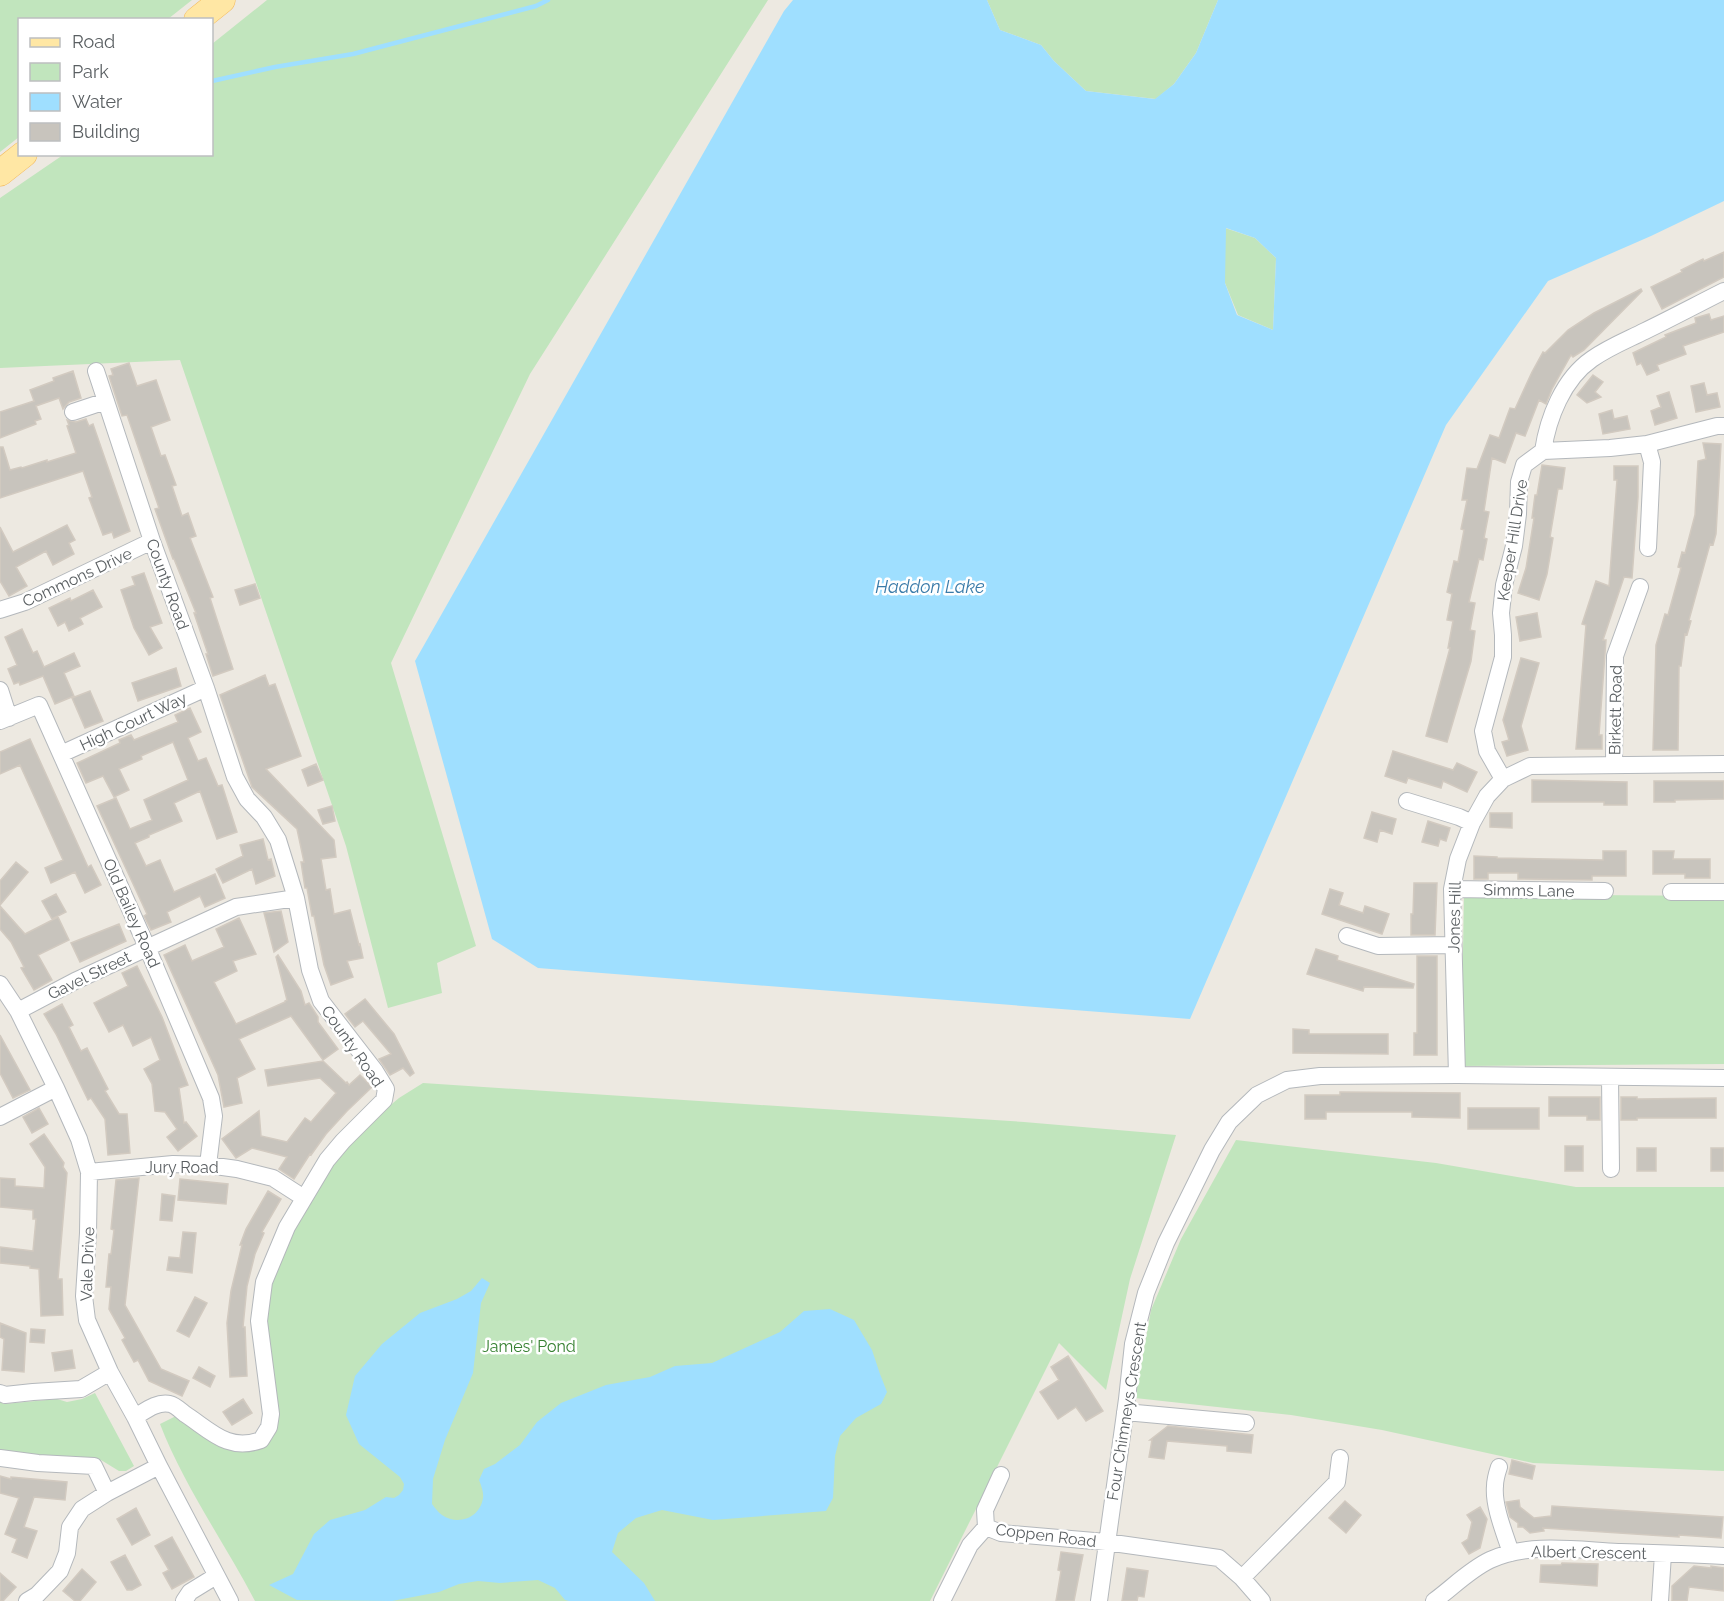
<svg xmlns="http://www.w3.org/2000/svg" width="1724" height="1601" font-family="Raleway,sans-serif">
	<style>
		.green { fill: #c1e5bd }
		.water { fill: #9fdfff; fill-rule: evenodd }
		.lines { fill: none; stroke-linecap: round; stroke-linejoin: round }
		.stream { stroke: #9fdfff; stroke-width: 4.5 }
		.building { fill: #c8c4bd; stroke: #d2cac0; stroke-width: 1.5 }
		.street-casing { stroke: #b4b8bc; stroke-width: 18 }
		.primary-casing { stroke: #f3b655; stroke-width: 27 }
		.street { stroke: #fff; stroke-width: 16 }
		.primary { stroke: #ffe7a4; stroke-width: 26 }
		.labels { text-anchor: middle; stroke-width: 5; stroke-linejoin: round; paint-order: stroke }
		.street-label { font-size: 16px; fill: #5a5f62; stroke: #fff }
		.park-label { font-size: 16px; fill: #378132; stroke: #fff }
		.water-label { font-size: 18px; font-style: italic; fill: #3a7ba9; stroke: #fff }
	</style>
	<rect width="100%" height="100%" fill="#ede9e1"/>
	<path class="green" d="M0 0H192L168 19 20 20 19 137 0 152Z
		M267 0H768L530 374 391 663 476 946 437 963 442 993 388 1008 346 846 180 360 0 368V198L63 155 212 154V44Z
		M987 0H1218L1196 53 1174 84 1156 99 1086 91 1054 61 1041 45 1000 30Z
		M1225 228 1255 238 1276 258 1273 330 1238 315 1225 283Z
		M1464 894 1724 896V1064L1461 1066Z
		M423 1083 1024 1122 1176 1135 1130 1279 1106 1390 1059 1343 930 1601H255C224 1542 184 1486 160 1424L180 1414 222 1444 263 1442V1321L268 1283 302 1212 339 1157 362 1129 399 1098Z
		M1236 1140 1436 1163 1576 1187H1724V1471L1533 1463 1382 1430 1291 1415 1135 1398 1151 1310 1181 1239Z
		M95 1393 134 1466 126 1471H119L101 1460 0 1453V1402L4 1404 57 1399 67 1402 82 1399Z"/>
	<path class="water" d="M793 0H987L1000 30 1041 45 1054 61 1086 91 1155 99 1174 84 1196 53 1218 0H1724V201L1651 236 1548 281 1446 425 1190 1019 538 968 492 939 415 661 784 11ZM1226 228 1255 238 1276 258 1273 330 1237 315 1225 283Z
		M482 1278 490 1283 481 1303 473 1373 445 1440 433 1479 432 1504C435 1508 439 1513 442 1515 458 1526 480 1518 483 1498 484 1493 481 1485 479 1480L484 1469 495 1464 520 1445 537 1422 561 1403 606 1385 650 1377 675 1366 712 1363 780 1332 804 1311 830 1309 854 1320 872 1350 880 1374 887 1392 881 1404 856 1418 840 1436 835 1456 833 1498 826 1511 713 1520 662 1510 636 1518 618 1533 612 1552 644 1583 655 1601H569L565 1600 555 1588 538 1580 500 1583 478 1581 459 1584 439 1592 392 1601 297 1600 269 1585 293 1574 314 1534 330 1520 365 1510 386 1497 394 1498 399 1495 403 1490 404 1484 400 1477 359 1444 346 1415 355 1376 382 1344 420 1313 457 1299 471 1291Z"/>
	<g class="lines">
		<path class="stream" d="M212 81 275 67 353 54 536 6 548 0"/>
	</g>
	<path class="building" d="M1724 252V277L1662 309 1651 287 1682 272 1681 270 1703 259 1704 261Z
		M1641 289 1642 291 1584 350 1573 357 1571 355 1552 389 1546 404 1539 400 1525 436 1516 433 1505 463 1492 458 1484 511 1489 512 1484 538 1487 539 1483 560 1479 559 1469 602 1475 603 1470 630 1475 631 1471 661 1447 742 1426 736 1450 648H1448L1453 621 1447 620 1452 594 1447 592 1454 561 1458 562 1464 530 1461 529 1467 500H1462L1467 468 1477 469 1490 435 1499 438 1510 408 1515 409 1532 372 1543 352 1545 353 1568 330 1594 313Z
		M1709 314 1711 320 1724 316V332L1683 346 1686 354 1657 365 1659 370 1647 375 1641 363 1637 365 1633 353 1666 337 1665 335 1696 323 1695 318Z
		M129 363 137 386 156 380 170 420 151 427 161 456 165 455 176 485 172 486 182 516 188 513 196 536 190 538 213 597 210 598 233 669 213 676 206 654H208L194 613H196L174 559H173L155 509 159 508 127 415 122 416 109 376 113 375 111 369Z
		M73 371 81 398 69 402 63 409 59 398 36 406 41 419 35 421 36 424 0 438V412L34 401 30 390 54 381 53 378Z
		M1593 375 1603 382 1595 392 1601 397 1587 403 1577 395Z
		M1704 383 1707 395 1717 393 1720 407 1696 412 1691 386Z
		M1669 392 1677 418 1655 425 1651 411 1661 407 1657 396Z
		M1612 410 1614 419 1627 416 1630 429 1603 434 1599 414Z
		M86 419 89 426 93 424 130 531 114 538 112 532 103 535 89 498 92 497 83 471 0 498V447H3L10 470 21 467 22 468 47 460V462L76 453 67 426 69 425 67 420 76 422Z
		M1703 443 1721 444 1716 534 1713 545 1710 544 1689 620 1691 621 1687 635 1685 634 1681 666H1679L1678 750H1653L1656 645 1665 614 1668 615 1681 568 1678 567 1682 552 1685 553 1695 515 1698 461 1706 459Z
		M1542 465 1565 468 1562 489H1558L1550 537 1553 538 1547 574 1539 600 1518 593 1526 568 1534 518H1532L1535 495H1537Z
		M1614 466H1638V497L1632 578 1624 577 1603 640H1606L1599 735H1602V749H1576L1586 625 1582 624 1596 581 1609 586 1617 480H1614Z
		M67 525 75 540 69 543 74 554 53 565 46 551 16 567 27 586 9 596 0 581V527L13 552Z
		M144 573 162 623 150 627 162 648 149 655 134 628 121 590 135 585 132 577Z
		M255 584 260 598 240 605 235 590Z
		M93 590 102 607 80 618 83 624 69 631 65 622 58 626 49 608 70 598 71 601Z
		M1537 613 1541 637 1520 641 1516 617Z
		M22 629 33 653 37 651 44 667 74 653 80 666 64 673 74 696 55 704 43 676 20 685 19 682 14 684 8 669 17 665 5 637Z
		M1521 658 1539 663 1521 726 1528 750 1507 756 1502 742 1509 740 1503 720Z
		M176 668 181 686 138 701 132 683Z
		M265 675 269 686 275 684 301 756 266 769 334 840 336 857 321 859 326 890 330 889 334 914 350 910 359 945 360 944 363 958 347 961 353 977 331 985 324 965 314 916H312L307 888H305L301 862H304L297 829 252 787 220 695Z
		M90 691 103 721 85 728 72 698Z
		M190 708 201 732 188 738 198 761 206 758 218 786 222 785 237 832 217 839 200 791 174 803 182 821 149 835V837L135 843 146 866 160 860 174 892 215 874 225 898 205 907 200 896 167 912 171 922 151 930 144 916 147 914 97 806 116 798 130 829 152 820 144 800 188 780 173 742 141 756 142 759 119 769 129 790 114 797 103 776 86 783 77 763 120 743 119 740 131 735 134 740 178 722 175 715Z
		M30 739 88 867 91 865 101 885 85 893 75 872 51 883 45 868 63 860 20 765 0 774V752Z
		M1393 751 1453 770 1457 763 1477 772 1467 792 1443 781 1441 788 1408 778 1406 783 1385 776Z
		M316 764 323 780 308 786 302 770Z
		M1532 780 1627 782V805H1604V802H1532Z
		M1654 781H1724V799L1675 800V802H1654Z
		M332 806 335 821 323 824 318 810Z
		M1372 812 1396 819 1392 834 1380 830 1377 842 1364 838Z
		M1490 813H1512V828L1490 827Z
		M1428 821 1450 828 1446 841 1440 839 1438 846 1422 842Z
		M263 839 268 860 271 859 275 876 256 884 252 869 223 883 216 869 243 856 240 845Z
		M1603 851H1626V876H1592V880L1518 879V873H1488V879H1474V856L1497 857V858L1603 860Z
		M1653 851H1674L1673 859H1710V878H1685V874H1653Z
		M16 862 28 872 0 905V881Z
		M1414 883H1437L1435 935H1411V914H1413Z
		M1330 889 1343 893 1339 905 1363 913 1365 906 1389 914 1382 934 1322 914Z
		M56 894 66 912 52 919 42 901Z
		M0 906 25 934 58 917 69 940 38 955 52 980 34 990 21 968 24 967 11 942 0 929Z
		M281 911 288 942 274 952 264 913Z
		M239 918 256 954 233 961 237 971 214 982 236 1024 285 1002V1001L287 1000 276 957 278 955 301 991 305 1005 309 1003 318 1017V1022L338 1049 323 1060 291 1016 239 1039 255 1069 237 1078 242 1103 224 1107 218 1075 164 955 185 945 192 961 224 947 216 929Z
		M119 924 126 941 80 962 71 943Z
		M1316 949 1338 956 1337 960 1414 984 1413 988 1364 987 1363 991 1307 974Z
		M1417 956H1437V1055H1414V1033H1417Z
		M137 966 162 1017 188 1085 179 1088 184 1123 186 1122 197 1136 178 1151 167 1137 177 1129 165 1112 155 1111 152 1084 144 1069 160 1060 151 1037 133 1046 123 1025 109 1032 94 1003 128 986 122 973Z
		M365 999 394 1034 414 1073 410 1076 403 1068 390 1075 379 1059 391 1054 363 1021 355 1027 345 1014Z
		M62 1004 73 1025 69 1027 81 1051 87 1048 108 1089 105 1091 119 1114H127L130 1153 108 1155 105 1119 91 1098 88 1100 56 1034 44 1014Z
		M1293 1029 1309 1030V1034H1388V1054L1293 1053Z
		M0 1035 30 1090 13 1098 0 1073Z
		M323 1061 346 1083 347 1082 349 1085 360 1075 372 1087 347 1111 326 1134 311 1155 310 1154 294 1179 279 1169 287 1157 252 1148 236 1158 222 1139 259 1111 261 1136 287 1142 305 1118 311 1122 336 1093 320 1078 268 1086 265 1070Z
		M1340 1092 1460 1093V1118L1412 1117V1112H1326V1119H1305V1095H1340Z
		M1549 1097H1600V1120H1587V1116H1549Z
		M1621 1097H1637V1099L1716 1098V1118H1637V1120H1621Z
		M39 1108 48 1124 32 1133 23 1117Z
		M1468 1108H1539V1129H1468Z
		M44 1134 64 1163 63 1167 67 1173 58 1279H62L63 1315 41 1316 39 1269 30 1268V1266L0 1263V1247L33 1251 36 1219H33V1210L0 1207V1178L15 1179V1186L44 1188 45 1167 30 1144Z
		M1565 1146H1583V1171H1565Z
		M1637 1148H1656V1171H1637Z
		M1711 1148H1724V1171H1711Z
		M139 1178 125 1305 161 1369 189 1381 182 1396 149 1381 138 1360 134 1362 122 1340 125 1338 109 1309 111 1287H106L109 1254H111L114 1230 111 1229 116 1180Z
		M180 1179 228 1184 226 1204 178 1200Z
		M268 1191 281 1199 262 1232 264 1233 255 1254 247 1286 243 1327H245L247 1376 230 1377 227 1323 231 1291 242 1245H240L246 1229Z
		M162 1194 175 1196 172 1221 160 1220Z
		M183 1232 196 1233 192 1273 167 1270 169 1257 180 1258Z
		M195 1297 207 1303 189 1337 177 1331Z
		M0 1323 26 1333 24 1372 2 1370 4 1339 0 1337Z
		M31 1329 45 1330 44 1343 30 1342Z
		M72 1350 75 1368 55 1371 52 1353Z
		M1068 1356 1103 1411 1086 1421 1076 1407 1058 1419 1040 1392 1059 1380 1051 1367Z
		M199 1367 215 1376 210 1387 193 1378Z
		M243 1399 252 1413 232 1425 223 1412Z
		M1168 1426 1253 1435 1251 1453 1227 1451V1446L1167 1441 1164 1459 1149 1457 1152 1440H1150Z
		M1512 1460 1535 1466 1532 1479 1509 1474Z
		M0 1476 11 1479V1477L67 1482 65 1500 34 1497 24 1527 37 1531 27 1558 12 1552 17 1539 5 1534 19 1498 0 1493Z
		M1519 1500 1520 1507 1534 1518 1551 1516 1552 1506 1723 1517 1721 1538 1679 1535V1537L1543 1528 1544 1531 1530 1533 1523 1527H1518V1523L1510 1517 1506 1502Z
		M1345 1501 1361 1515 1346 1533 1329 1518Z
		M1480 1507 1487 1519 1480 1548 1469 1554 1462 1543 1468 1539 1472 1522 1467 1515Z
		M136 1508 150 1535 132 1545 117 1519Z
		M172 1537 194 1577 172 1589 163 1573 169 1570 155 1546Z
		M1061 1552 1083 1555 1074 1601H1056L1061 1571 1058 1570Z
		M125 1555 141 1585 132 1590H127L111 1562Z
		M1562 1563 1598 1564 1597 1586 1540 1582 1541 1565H1561Z
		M1694 1566 1711 1568V1566L1724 1568V1591L1689 1587 1687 1601H1672V1586Z
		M1127 1568 1148 1571 1144 1597 1138 1596 1137 1601H1122Z
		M82 1569 96 1582 80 1601H75L63 1591Z
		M0 1573 16 1587 3 1601H0Z"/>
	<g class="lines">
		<defs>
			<path id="street" d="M96 371 152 541 206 688 235 777 247 799 264 817 278 840 296 898 310 970 321 1001 375 1071 386 1089 384 1100 343 1141 327 1160 287 1227 264 1282 259 1321 271 1414 269 1427 261 1440C228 1452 211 1431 185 1414 181 1411 175 1405 170 1404 157 1401 145 1411 135 1417
				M73 412 106 401
				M1647 444 1652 462 1648 548
				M1543 451C1548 418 1563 379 1592 359 1609 347 1627 340 1645 331 1672 318 1698 304 1724 291
				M0 610 25 602 152 541
				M0 690 9 718
				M0 721 39 705 147 947 211 1098 214 1116 208 1165
				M61 754 206 688
				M1614 765 1615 656 1640 587
				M1503 779 1487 751 1483 731 1503 657V635L1501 613 1504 585 1514 546 1518 514 1519 482 1524 465 1543 451 1610 448 1647 444 1717 426H1724
				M1407 801 1459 817 1472 823
				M1452 889 1605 891
				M1671 892H1724
				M1347 936 1378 946 1453 945
				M0 984 18 1011 56 1088 79 1139 89 1172 88 1233 84 1296 87 1320 110 1372 135 1417 159 1466 230 1601
				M18 1011 75 981 236 907 296 898
				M1457 1075 1452 889 1458 859 1472 823 1487 796 1503 779 1530 766 1724 764
				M1610 1077 1611 1169
				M0 1117 56 1088
				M89 1172 173 1164 208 1165 237 1169 273 1178 304 1198
				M0 1393 5 1395 33 1392 81 1389 110 1372
				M1125 1412 1246 1423
				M0 1458 38 1463 94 1466 107 1493
				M1499 1467C1497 1473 1495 1480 1495 1486 1493 1506 1505 1534 1511 1553
				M986 1527 1001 1533 1106 1542 1219 1558 1242 1578 1262 1601
				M1242 1578 1337 1482 1340 1458
				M27 1601 37 1595 60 1571 67 1553 70 1527 82 1509 107 1493 159 1466
				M184 1601 190 1592 216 1576
				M942 1601 970 1545 986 1527 985 1510 1001 1475
				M1099 1601 1127 1399 1133 1344 1146 1293 1166 1243 1212 1150 1229 1122 1257 1095 1287 1080 1320 1076 1457 1075 1724 1078
				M1434 1601C1452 1588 1469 1570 1490 1560 1529 1542 1576 1550 1618 1552 1653 1553 1689 1554 1724 1556
				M1660 1601 1663 1554"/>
			<path id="primary" d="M197 20 222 0
				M0 173 24 154"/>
		</defs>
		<use href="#street" class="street-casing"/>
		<use href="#primary" class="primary-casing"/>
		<use href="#street" class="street"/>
		<use href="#primary" class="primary"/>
	</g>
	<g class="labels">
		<g class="street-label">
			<text transform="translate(1512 540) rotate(-81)" y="6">Keeper Hill Drive</text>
			<text transform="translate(77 577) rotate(-25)" y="6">Commons Drive</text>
			<text transform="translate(168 584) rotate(70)" y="6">County Road</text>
			<text transform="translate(1615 710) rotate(-89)" y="6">Birkett Road</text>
			<text transform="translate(133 721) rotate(-25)" y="6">High Court Way</text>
			<text transform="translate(1529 890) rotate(1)" y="6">Simms Lane</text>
			<text transform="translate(132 913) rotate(66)" y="6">Old Bailey Road</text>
			<text transform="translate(1454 917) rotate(-89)" y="6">Jones Hill</text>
			<text transform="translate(89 975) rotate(-26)" y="6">Gavel Street</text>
			<text transform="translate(353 1046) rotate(55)" y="6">County Road</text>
			<text x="182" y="1173">Jury Road</text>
			<text transform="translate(87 1264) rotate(-88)" y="6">Vale Drive</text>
			<text transform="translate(1126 1411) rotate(-81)" y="6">Four Chimneys Crescent</text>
			<text transform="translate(1046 1535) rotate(7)" y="6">Coppen Road</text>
			<text transform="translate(1589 1552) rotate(1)" y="6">Albert Crescent</text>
		</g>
		<g class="park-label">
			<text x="529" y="1352">James' Pond</text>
		</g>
		<g class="water-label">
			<text x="930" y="593">Haddon Lake</text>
		</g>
	</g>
	<rect x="18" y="18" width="195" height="138" fill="#ffffff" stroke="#bdbfc0" stroke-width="1.5"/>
	<rect x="30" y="38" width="30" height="9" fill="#ffe7a4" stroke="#bdbfc0" stroke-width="1.5"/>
	<text x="72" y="48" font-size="18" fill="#5a5f62">Road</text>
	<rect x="30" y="63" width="30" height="18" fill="#c1e5bd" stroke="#bdbfc0" stroke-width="1.5"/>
	<text x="72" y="78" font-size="18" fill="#5a5f62">Park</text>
	<rect x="30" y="93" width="30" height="18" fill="#9fdfff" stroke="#bdbfc0" stroke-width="1.5"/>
	<text x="72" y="108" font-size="18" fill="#5a5f62">Water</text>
	<rect x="30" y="123" width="30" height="18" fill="#c8c4bd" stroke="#bdbfc0" stroke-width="1.5"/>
	<text x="72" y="138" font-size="18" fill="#5a5f62">Building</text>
</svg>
